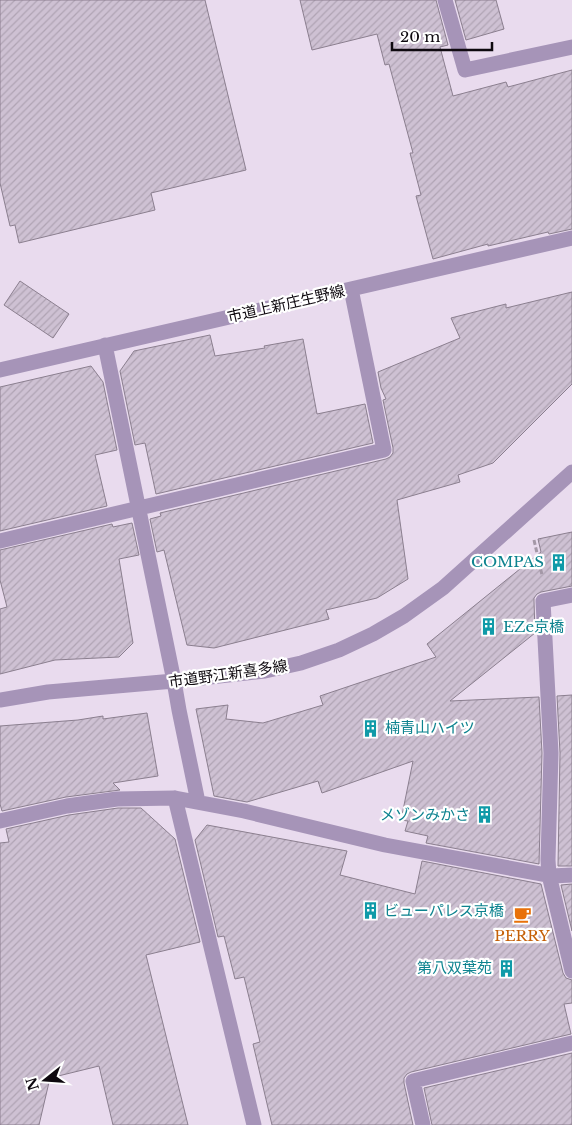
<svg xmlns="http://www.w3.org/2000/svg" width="572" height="1125" font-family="'Libre Baskerville','Noto Sans JP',serif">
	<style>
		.building { fill: url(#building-hatch); stroke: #8b7f8f }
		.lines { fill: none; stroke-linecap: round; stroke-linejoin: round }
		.path { stroke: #a498a7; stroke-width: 3; stroke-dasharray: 5 2.5; stroke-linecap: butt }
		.minor { stroke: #a694b8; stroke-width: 15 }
		.labels { text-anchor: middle; stroke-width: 4.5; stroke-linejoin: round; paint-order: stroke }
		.street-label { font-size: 15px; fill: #0e090f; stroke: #fff }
		.culture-label { font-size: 15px; fill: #0d838f; stroke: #fff; text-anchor: end }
		.food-label { font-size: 15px; fill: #c56008; stroke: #fff }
	</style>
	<defs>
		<pattern id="building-hatch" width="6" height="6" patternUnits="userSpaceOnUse" patternTransform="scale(1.25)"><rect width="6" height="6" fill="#cec1d3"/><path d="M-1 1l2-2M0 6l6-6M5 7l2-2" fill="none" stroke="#b0a4b4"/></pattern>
	</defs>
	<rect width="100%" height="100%" fill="#e9dbee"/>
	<path class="building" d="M0 0H205L246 170 151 193 155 210 19 243 15 225 10 226 0 183Z
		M300 0H436L448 45 440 47 453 96 506 82 508 87 572 70V229L549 234 548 232 488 246V244L433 259 416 196 421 195 410 153H413L389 64 385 65 377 34 312 50Z
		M455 0H496L504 29 466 40Z
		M20 281 69 314 53 338 4 305Z
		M572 292V384L493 463 458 475 460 482 397 500 408 579 377 598 326 610 329 619 214 648 187 645 164 550 157 552 150 519 161 516 160 513 386 459 390 457 393 453V448L383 400 386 399 381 388 378 372 460 338 451 318 506 304V308Z
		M210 335 215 356 265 348 264 346 303 339 317 414 365 404 373 443 156 494 145 443 135 445 120 371 134 351Z
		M91 366 103 382 117 450 95 455 107 506 0 531V387Z
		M132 523 139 555 119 559 133 643 119 657 55 660 0 674V609L7 607 0 580V550L112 524 113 527Z
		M572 532V586L541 592 537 594 534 598V601L535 633 450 701 539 697 542 753 539 864 426 843 428 836 405 831 408 821 401 820 413 761 322 793 318 781 247 802 214 796 196 709 228 705 226 719 263 723 323 705 320 696 436 657 427 644 541 552 538 539Z
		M572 695V866H558L560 753 557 696Z
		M147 713 158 776 113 783 120 790 66 797 2 811 0 804V726L78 720 103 716V719Z
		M118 808H141L175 839 200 942 146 955 188 1125H113L99 1066 50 1078 39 1125H0V843L9 842 6 829 69 815Z
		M207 825 347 851 340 875 415 894 422 861 541 884 563 973 566 978 572 980V1003L564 1004 571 1034 411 1072 407 1074 404 1078V1083L413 1125H272L253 1044 260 1042 244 977 235 979 224 936 218 937 195 840Z
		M572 884V931L561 885Z
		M572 1053V1125H432L424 1088Z"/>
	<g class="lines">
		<path class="path" d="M534 540 542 575"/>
		<path class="minor" d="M445 0 465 70 572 47
			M105 345 174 681 179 710 198 802
			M0 370 572 238
			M0 541 384 450 351 289
			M572 595 543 601 551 753 548 860 549 875 572 971
			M0 700 48 692 174 681 265 671 301 663 339 650 373 634 404 616 443 588 572 472
			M175 798 254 1125
			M0 821 67 806 117 799 175 798 244 811 385 845 552 876 572 875
			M423 1125 413 1081 572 1043"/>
	</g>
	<defs>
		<symbol id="building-bare" viewBox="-9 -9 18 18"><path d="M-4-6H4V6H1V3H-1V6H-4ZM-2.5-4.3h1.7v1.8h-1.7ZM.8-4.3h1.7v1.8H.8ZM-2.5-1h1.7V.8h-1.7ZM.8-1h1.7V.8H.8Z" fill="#0f9aa8" stroke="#fff" stroke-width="2.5" paint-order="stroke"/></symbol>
		<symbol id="cafe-bare" viewBox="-9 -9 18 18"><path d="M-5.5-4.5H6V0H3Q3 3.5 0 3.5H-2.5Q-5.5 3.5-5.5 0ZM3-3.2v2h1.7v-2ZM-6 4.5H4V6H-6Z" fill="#e8710a" stroke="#fff" stroke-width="2.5" paint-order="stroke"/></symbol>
	</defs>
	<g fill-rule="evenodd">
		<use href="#building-bare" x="546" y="550" width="25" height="25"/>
		<use href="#building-bare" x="476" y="614" width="25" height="25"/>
		<use href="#building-bare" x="358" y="716" width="25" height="25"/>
		<use href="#building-bare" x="472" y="802" width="25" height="25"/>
		<use href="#building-bare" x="358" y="898" width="25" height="25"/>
		<use href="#cafe-bare" x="510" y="902" width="25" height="25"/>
		<use href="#building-bare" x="494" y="956" width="25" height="25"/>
	</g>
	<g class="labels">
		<g class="street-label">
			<text transform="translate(286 304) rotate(-13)" y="5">市道上新庄生野線</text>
			<text transform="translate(228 674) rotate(-8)" y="5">市道野江新喜多線</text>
		</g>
		<g class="culture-label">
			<text x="544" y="567">COMPAS</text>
			<text x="503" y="632" text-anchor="start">EZe京橋</text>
			<text x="385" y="733" text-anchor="start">楠青山ハイツ</text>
			<text x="470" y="820">メゾンみかさ</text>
			<text x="384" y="916" text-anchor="start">ビューパレス京橋</text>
			<text x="492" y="973">第八双葉苑</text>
		</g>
		<g class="food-label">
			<text x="522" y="941">PERRY</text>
		</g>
	</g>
	<g transform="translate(45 1080) rotate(253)" stroke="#ffffff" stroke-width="4" paint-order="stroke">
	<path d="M0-4L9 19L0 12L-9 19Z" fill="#0e090f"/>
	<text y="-8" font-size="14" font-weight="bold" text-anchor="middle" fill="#0e090f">N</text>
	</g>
	<path d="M392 42v8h100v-8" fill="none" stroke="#0e090f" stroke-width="2.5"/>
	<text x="400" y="42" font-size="15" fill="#0e090f" stroke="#ffffff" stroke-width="4" paint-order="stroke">20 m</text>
</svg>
